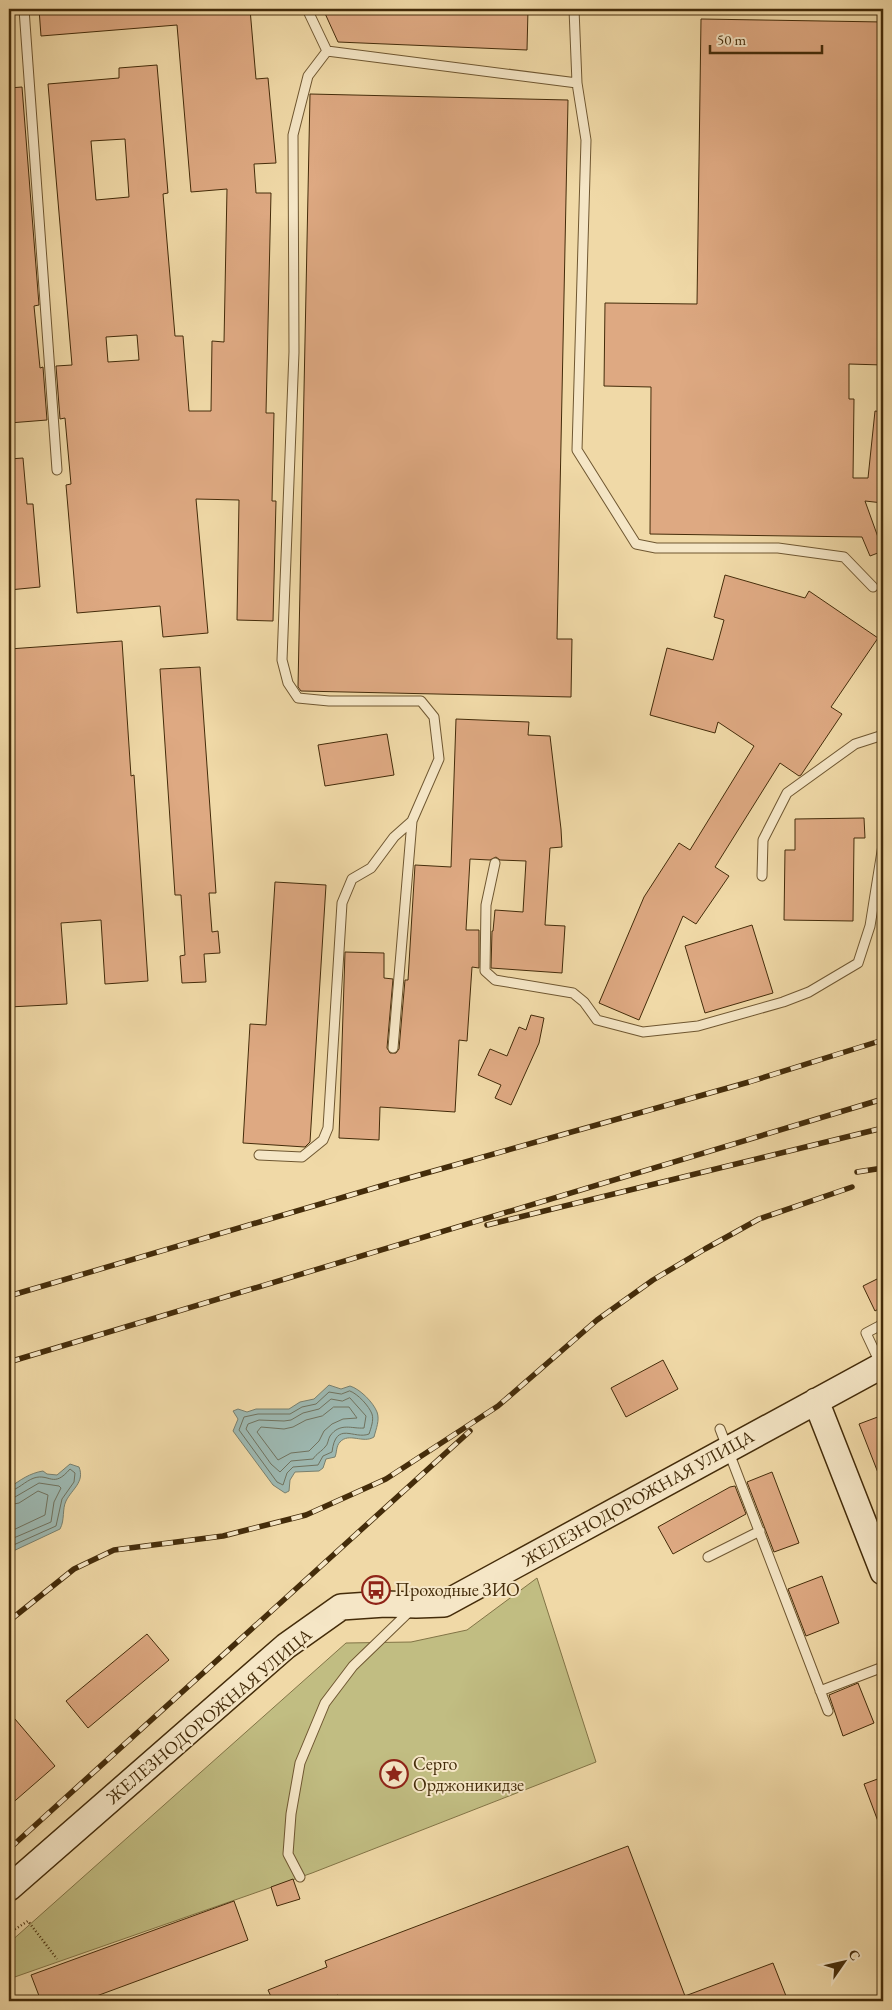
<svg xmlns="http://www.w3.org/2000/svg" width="892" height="2010" font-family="'EB Garamond',serif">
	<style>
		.green { fill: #c1bd82; stroke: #827446 }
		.water { fill: #9db8b1; stroke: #79806e }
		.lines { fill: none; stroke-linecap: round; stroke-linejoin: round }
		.shore { stroke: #70725e; stroke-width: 1 }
		.building { fill: #dea982; stroke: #442c0a; fill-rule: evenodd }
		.lane-casing { stroke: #6f5731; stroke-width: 11 }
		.secondary-casing { stroke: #442c0a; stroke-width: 28 }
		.path { stroke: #442c0a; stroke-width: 2.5; stroke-dasharray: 1 2.5; stroke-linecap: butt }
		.lane { stroke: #f5e6c6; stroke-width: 9 }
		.secondary { stroke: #f5e6c6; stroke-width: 25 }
		.rail-casing { stroke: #442c0a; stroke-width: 5.5 }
		.rail { stroke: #f5e6c6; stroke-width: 4; stroke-dasharray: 11; stroke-linecap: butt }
		.labels { text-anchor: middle; stroke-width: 4; stroke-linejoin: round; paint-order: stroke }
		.street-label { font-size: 18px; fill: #442c0a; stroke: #f5e6c6 }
		.poi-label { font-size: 18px; fill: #442c0a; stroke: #f5e6c6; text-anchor: start }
	</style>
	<rect width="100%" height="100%" fill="#f0d9a7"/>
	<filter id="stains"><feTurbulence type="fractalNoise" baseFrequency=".004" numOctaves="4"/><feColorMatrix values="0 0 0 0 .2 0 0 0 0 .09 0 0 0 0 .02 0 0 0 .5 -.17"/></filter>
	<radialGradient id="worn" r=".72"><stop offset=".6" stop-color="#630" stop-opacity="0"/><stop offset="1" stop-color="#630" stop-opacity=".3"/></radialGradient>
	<path class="green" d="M537 1578 596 1762 312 1873 9 1979V1943L346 1643 411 1642 467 1630Z"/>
	<path class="water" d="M329 1385 341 1389 350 1386C360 1389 373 1402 377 1412 380 1420 376 1429 374 1437 363 1444 349 1432 340 1442 336 1446 337 1452 335 1457L326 1459 323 1468 319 1471 295 1472 290 1480 289 1491 285 1493 273 1485 233 1431 238 1419 233 1411 238 1409 247 1412 256 1409H289L300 1402 314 1399Z
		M70 1464 79 1467C85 1482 72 1489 66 1501 62 1509 65 1520 60 1529L9 1553V1488C20 1480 30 1473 43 1471L47 1474 57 1475Z"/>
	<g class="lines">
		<path class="shore" d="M350 1391C358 1394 369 1406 372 1414 374 1420 371 1428 369 1434 354 1440 336 1420 332 1452L323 1456 318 1465 293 1467 287 1473 283 1485 277 1482 239 1430 244 1417 258 1414H290L302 1407 316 1404 329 1392 341 1394Z
			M350 1398 366 1416 364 1428C352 1429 340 1422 330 1436 328 1439 328 1445 325 1447 321 1452 317 1453 313 1459L291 1461 280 1472 271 1464 246 1429 248 1424 259 1420 284 1421 291 1420 303 1413 319 1409 331 1399 342 1401Z
			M334 1407H349L357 1418 343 1419 332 1424 324 1431 319 1441 309 1451 291 1453 278 1460 257 1432 261 1427 284 1429 293 1427 306 1420 322 1416Z
			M9 1491C18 1490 25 1481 34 1478 50 1473 53 1489 70 1469L75 1473 74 1482 62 1499 56 1526 9 1547
			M9 1498 15 1497 39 1483 59 1486 61 1488 54 1502 51 1522 9 1540
			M9 1505 19 1503 38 1491 48 1495 45 1515 9 1532"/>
	</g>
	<path class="building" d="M39 9H250L256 79 268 78 276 163 254 164 256 193H271L266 413H274L272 501H276L273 621 237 620 239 500 196 499 208 633 163 637 160 606 77 613 66 485 71 484 65 418 60 419 56 366 72 365 48 84 119 78V68L157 65 168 193 163 194 175 336H183L189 411H211L212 341 224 342 227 189 191 192 177 25 41 36ZM125 139 129 197 96 200 91 141ZM137 335 139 360 108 362 106 337Z
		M323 9H528L527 50 338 42Z
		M701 19 883 22V365L849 364V399H854L853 478H868L875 411 883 412V503L865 501 883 551 870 556 862 537 650 534 651 387 604 386 605 303 697 304Z
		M22 87 39 305 34 306 40 368 43 367 47 420 9 423V88Z
		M310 94 568 100 557 639H572L571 697 301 691 298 687Z
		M23 458 27 504H33L40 587 9 590V459Z
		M725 575 805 598 809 591 878 638 831 707 842 714 801 775 799 776 780 763 715 867 729 876 696 924 683 916 639 1020 599 1003 644 897 679 843 690 850 754 746 718 722 715 733 650 715 667 648 713 660 724 620 714 617Z
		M122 641 131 776 134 775 148 981 105 984 101 920 61 923 67 1004 9 1007V649Z
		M200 667 216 893H209L212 932 218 931 220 953 204 954 206 982 182 983 180 956 185 955 181 895H175L160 669Z
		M456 719 529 722 528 735 550 736 561 829 562 847 550 848 545 925 565 926 562 973 491 968 492 931H493L495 910 523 912 526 861 500 860 496 857 490 860 470 859 466 930H479V968L472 967 467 1041 459 1040 455 1112 380 1107 379 1140 339 1138 345 952 384 953V978L393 979 387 1048 390 1053H396L399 1049 405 980H408L415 865 451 867Z
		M387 734 394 775 325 786 318 745Z
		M864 818 865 838H854L853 921 784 920 785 850H795V819Z
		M275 882 326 885 310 1142 305 1147 243 1143 250 1024 266 1025Z
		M752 925 773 993 705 1013 685 946Z
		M531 1015 544 1018 539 1043 511 1105 495 1098 501 1085 478 1075 490 1049 507 1056 519 1027 526 1030Z
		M883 1276V1306L875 1311 863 1286Z
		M663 1360 678 1389 626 1417 611 1388Z
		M883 1415V1483H882L859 1424Z
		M772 1472 799 1543 774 1552 747 1482Z
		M735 1486 746 1514 673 1554 658 1527 730 1487Z
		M822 1576 839 1623 806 1636 788 1589Z
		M147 1634 169 1660 88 1728 66 1701Z
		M858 1683 874 1723 843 1736 829 1695Z
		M9 1712 55 1766 9 1806Z
		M883 1777V1832H882L864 1784Z
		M628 1846 685 1996 773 1963 788 2001H341L338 1995 322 2001H273L268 1990 327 1967 325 1961Z
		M293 1879 300 1899 277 1906 271 1887Z
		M234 1901 248 1940 83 2001H41L31 1975Z"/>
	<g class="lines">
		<defs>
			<path id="lane" d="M24 9 57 470
				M307 9 327 51
				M574 9 577 83 586 140 577 450 636 544 656 548H778L844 557 873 587
				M327 51 577 83
				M495 863 486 905 485 971 495 980 573 993 584 1002 597 1020 643 1032 698 1026 783 1002 809 992 858 963 870 926 883 845
				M762 876 763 840 787 793 855 744 883 735
				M393 1048 412 821
				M259 1155 302 1157 323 1140 328 1128 342 903 352 879 371 868 394 837 412 821 439 759 434 717 421 701H329L298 698 288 683 282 660 294 352 293 135 308 76 327 51
				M881 1365 866 1333 883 1324
				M720 1429 828 1711
				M708 1557 760 1531
				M820 1691 883 1667
				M300 1877 288 1854 291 1814 300 1763 325 1703 353 1666 412 1609"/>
			<path id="secondary" d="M816 1401 883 1572
				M9 1888 286 1646 341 1607 385 1604 416 1605 444 1604 883 1365"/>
		</defs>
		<use href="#lane" class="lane-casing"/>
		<use href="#secondary" class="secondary-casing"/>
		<path class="path" d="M9 1933 28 1921 57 1959"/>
		<use href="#lane" class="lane"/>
		<use href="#secondary" class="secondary"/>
		<defs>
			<path id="rail" d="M857 1172 883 1168
				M487 1225 883 1128
				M9 1296 398 1181 749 1082 883 1040
				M9 1362 883 1099
				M9 1621 74 1569 114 1550 223 1536 306 1515 386 1479 498 1406 597 1320 653 1280 705 1249 759 1219 852 1187
				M9 1849 470 1431"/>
		</defs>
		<use href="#rail" class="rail-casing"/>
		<use href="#rail" class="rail"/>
	</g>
	<defs>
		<symbol id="bus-ring" viewBox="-11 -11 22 22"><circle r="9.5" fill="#f5e6c6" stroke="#8f2418" stroke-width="1.5"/><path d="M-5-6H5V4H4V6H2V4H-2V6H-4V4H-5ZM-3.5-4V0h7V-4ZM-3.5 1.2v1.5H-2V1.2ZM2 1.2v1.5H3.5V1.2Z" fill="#8f2418"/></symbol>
		<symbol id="sight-ring" viewBox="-11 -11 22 22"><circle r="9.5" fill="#f5e6c6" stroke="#8f2418" stroke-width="1.5"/><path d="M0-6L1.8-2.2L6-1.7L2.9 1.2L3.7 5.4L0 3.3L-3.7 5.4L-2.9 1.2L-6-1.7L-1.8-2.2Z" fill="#8f2418"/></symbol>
	</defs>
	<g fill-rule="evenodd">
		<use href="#bus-ring" x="360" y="1574" width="32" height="32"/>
		<use href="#sight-ring" x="378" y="1758" width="32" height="32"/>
	</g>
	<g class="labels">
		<g class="street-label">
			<text transform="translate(638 1498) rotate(-29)" y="6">ЖЕЛЕЗНОДОРОЖНАЯ УЛИЦА</text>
			<text transform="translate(209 1716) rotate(-40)" y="6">ЖЕЛЕЗНОДОРОЖНАЯ УЛИЦА</text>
		</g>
		<g class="poi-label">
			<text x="395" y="1596">Проходные ЗИО</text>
			<text x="413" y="1770">Серго<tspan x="413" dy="21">Орджоникидзе</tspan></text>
		</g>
	</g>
	<rect width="892" height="2010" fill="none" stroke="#f0d9a7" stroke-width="30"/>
	<rect x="10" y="10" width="872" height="1990" fill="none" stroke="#442c0a" stroke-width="2.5"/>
	<rect x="15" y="15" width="862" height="1980" fill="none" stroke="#442c0a"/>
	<g transform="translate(844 1962) rotate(56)" stroke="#f5e6c6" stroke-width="4" paint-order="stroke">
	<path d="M0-4L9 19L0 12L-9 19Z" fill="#442c0a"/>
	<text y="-8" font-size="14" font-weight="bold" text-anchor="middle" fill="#442c0a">С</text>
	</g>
	<path d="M710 45v8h112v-8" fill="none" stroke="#442c0a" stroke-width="2.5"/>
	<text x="717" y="45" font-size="15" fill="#442c0a" stroke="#f5e6c6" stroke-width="4" paint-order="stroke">50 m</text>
	<rect width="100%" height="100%" filter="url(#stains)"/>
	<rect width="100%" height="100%" fill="url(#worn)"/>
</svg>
